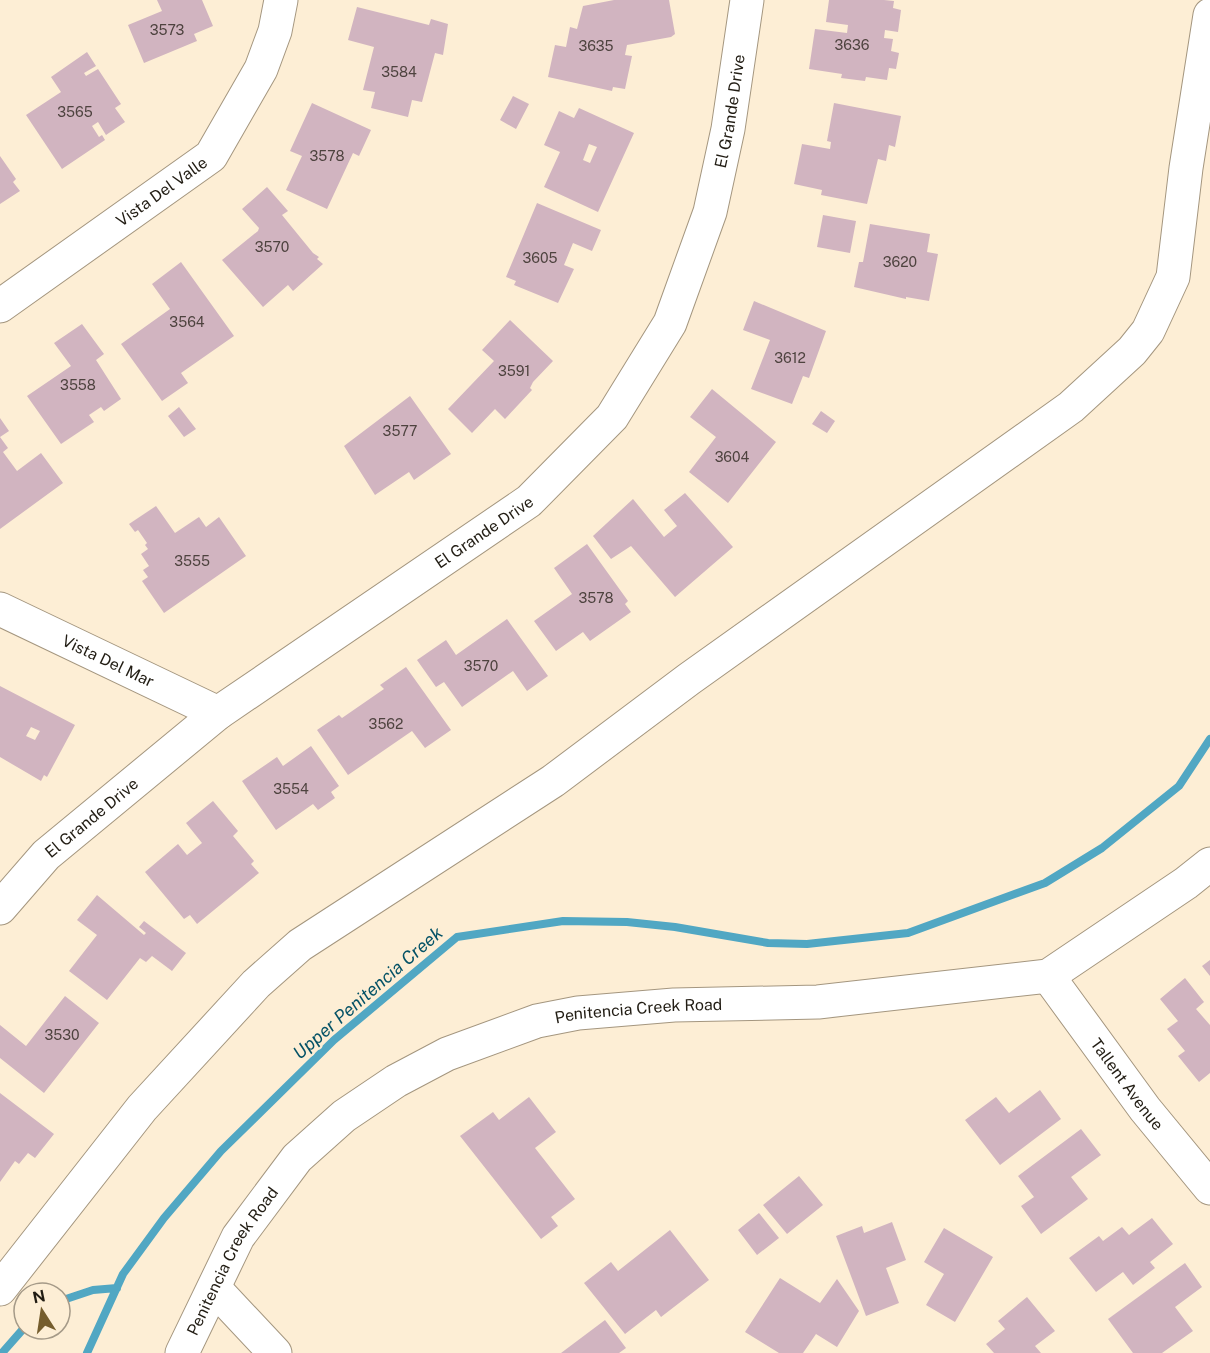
<svg xmlns="http://www.w3.org/2000/svg" width="1210" height="1353" font-family="'Public Sans',sans-serif">
	<style>
		.lines { fill: none; stroke-linecap: round; stroke-linejoin: round }
		.stream { stroke: #51a7c3; stroke-width: 8 }
		.building { fill: #d1b4c0; fill-rule: evenodd }
		.minor-casing { stroke: #a4967f; stroke-width: 35 }
		.minor { stroke: #fff; stroke-width: 33 }
		.labels { text-anchor: middle; stroke-width: 4.5; stroke-linejoin: round; paint-order: stroke }
		.number-label { font-size: 14px; fill: #4e433f }
		.street-label { font-size: 16px; fill: #221d14; stroke: #fdeed5 }
		.water-label { font-size: 18px; font-style: italic; fill: #055266; stroke: #fdeed5 }
	</style>
	<rect width="100%" height="100%" fill="#fdeed5"/>
	<g class="lines">
		<path class="stream" d="M60 1301 93 1290 117 1288
			M2 1353 24 1328
			M87 1353 123 1274 164 1218 221 1151 334 1040 457 937 563 921 627 922 675 927 768 943 807 944 908 933 1045 883 1102 848 1179 786 1210 739"/>
	</g>
	<path class="building" d="M157 0H202L213 26 194 34 197 41 144 63 128 25 162 11Z
		M614 0H669L675 34 671 37 627 45 625 55 632 56 625 89 613 87 612 91 548 77 555 45 566 47 570 27 577 29 583 6Z
		M829 0H884L894 1 893 8 901 10 898 32 885 30 884 38 893 39 891 51 899 53 896 69 889 68 887 80 866 77 865 81 841 78 842 74 809 69 815 29 847 33 848 25 826 22Z
		M357 7 429 25 431 19 448 24 443 55 435 53 422 102 412 100 408 117 371 108 375 92 363 90 374 47 348 40Z
		M87 52 96 66 84 73 86 76 98 69 121 104 115 108 125 122 106 135 98 122 92 126 99 137 102 135 105 140 62 169 26 115 61 92 51 77Z
		M513 96 529 104 516 129 500 120Z
		M312 103 371 130 359 156 353 153 327 209 286 190 302 156 290 151Z
		M834 103 901 116 895 147 889 145 886 161 878 159 867 204 821 195 822 190 794 184 802 144 830 149 831 142 827 141Z
		M579 108 634 133 598 212 544 187 560 152 544 145 559 111 574 118ZM589 144 597 147 590 163 583 160Z
		M0 156 16 179 13 182 20 191 0 204Z
		M267 187 288 211 282 215 313 253 319 257 317 259 323 264 293 291 288 285 263 307 222 260 258 231 259 228 242 209Z
		M537 203 601 230 592 251 573 243 564 265 574 269 558 303 514 285 516 281 506 277Z
		M823 215 856 221 850 253 817 247Z
		M870 224 930 234 927 252 938 254 929 301 906 297V299L854 287 859 262H863Z
		M181 262 234 336 181 373 188 383 162 401 121 344 170 309 152 284Z
		M754 301 826 331 809 378 803 376 792 404 751 389 770 340 743 330Z
		M510 320 553 361 533 382 530 388 532 390 505 419 495 409 472 433 448 409 494 361 482 350Z
		M82 324 104 354 96 360 121 399 104 411 101 407 89 415 94 422 61 444 27 396 71 366 54 343Z
		M712 389 776 442 728 503 689 472 716 437 690 417Z
		M410 396 451 454 414 480 409 472 375 495 344 446Z
		M179 407 196 429 184 437 168 416Z
		M821 411 835 421 827 433 812 424Z
		M0 418 9 431 0 437 8 448 3 452 17 471 41 453 63 483 0 529Z
		M685 493 733 547 675 597 631 546 611 559 593 536 633 499 664 537 677 526 664 510Z
		M156 506 175 533 199 517 206 527 219 517 246 556 164 613 142 581 148 577 143 570 149 566 141 554 148 549 145 545 147 543 138 530 135 532 129 524Z
		M587 544 628 601 625 604 631 612 590 641 583 632 556 651 534 621 572 594 554 568Z
		M507 619 548 676 527 691 513 671 462 707 444 682 436 687 417 660 446 640 456 655Z
		M406 667 451 730 425 748 412 731 348 775 317 730 339 715 342 718 384 689 380 685Z
		M0 686 75 725 47 777 44 775 41 781 0 757ZM31 727 40 731 35 740 26 736Z
		M311 746 339 786 331 792 335 798 318 810 313 804 276 830 242 781 277 757 283 766Z
		M213 801 238 831 233 836 254 861 251 864 259 873 197 924 190 915 184 919 145 872 178 844 187 855 202 843 186 823Z
		M97 895 144 935 146 933 139 927 144 921 186 953 172 971 152 956 146 962 140 958 107 1000 69 971 97 935 77 920Z
		M1210 960V976L1202 966Z
		M1185 978 1204 1002 1196 1009 1210 1025V1073L1199 1082 1178 1056 1185 1051 1167 1029 1178 1021 1160 999Z
		M65 996 99 1023 44 1093 0 1058V1025L26 1046Z
		M1040 1090 1061 1119 1000 1165 965 1120 996 1097 1009 1113Z
		M0 1093 54 1134 35 1158 28 1153 19 1164 15 1161 0 1182Z
		M529 1097 556 1132 535 1148 575 1199 551 1217 558 1226 541 1239 460 1136 493 1112 499 1120Z
		M1081 1129 1101 1155 1071 1177 1088 1199 1041 1234 1021 1206 1034 1197 1018 1176Z
		M799 1176 823 1205 787 1234 763 1205Z
		M759 1213 779 1238 757 1255 738 1230Z
		M1152 1218 1173 1244 1150 1262 1155 1268 1133 1285 1123 1272 1096 1292 1069 1258 1099 1236 1103 1241 1122 1227 1129 1235Z
		M892 1222 906 1260 886 1268 899 1303 866 1316 836 1236 862 1226 864 1233Z
		M944 1228 993 1257 955 1322 926 1305 944 1274 924 1262Z
		M670 1230 709 1280 661 1317 656 1310 625 1334 584 1283 611 1262 618 1271Z
		M1185 1263 1202 1287 1175 1307 1193 1331 1162 1353H1133L1108 1319Z
		M780 1278 820 1303 837 1279 859 1311 837 1347 816 1334 803 1353H779L745 1332Z
		M1027 1297 1055 1331 1035 1346 1041 1353H994L986 1344 1005 1329 998 1321Z
		M605 1320 626 1348 619 1353H561Z"/>
	<g class="lines">
		<defs>
			<g id="minor">
				<path id="s1" d="M0 306 211 156 261 69 275 31 281 0"/>
				<path id="s2" d="M0 609 218 713"/>
				<path id="s3" d="M0 908 46 855 218 713 529 501 612 417 670 323 710 212 728 129 747 0"/>
				<path id="s4" d="M1048 976 1145 1109 1210 1188"/>
				<path d="M214 1288 275 1353"/>
				<path d="M0 1289 142 1108 256 984 300 945 553 781 689 679 1071 407 1132 351 1148 331 1173 277 1186 168 1210 15"/>
				<path id="s5" d="M182 1353 238 1237 297 1158 344 1116 396 1081 447 1054 537 1021 578 1013 674 1005 818 1002 1048 976 1186 883 1210 864"/>
			</g>
		</defs>
		<use href="#minor" class="minor-casing"/>
		<use href="#minor" class="minor"/>
	</g>
	<g class="labels">
		<g class="number-label">
			<text x="167" y="35">3573</text>
			<text x="852" y="50">3636</text>
			<text x="596" y="51">3635</text>
			<text x="399" y="77">3584</text>
			<text x="75" y="117">3565</text>
			<text x="327" y="161">3578</text>
			<text x="272" y="252">3570</text>
			<text x="540" y="263">3605</text>
			<text x="900" y="267">3620</text>
			<text x="187" y="327">3564</text>
			<text x="790" y="363">3612</text>
			<text x="514" y="376">3591</text>
			<text x="78" y="390">3558</text>
			<text x="400" y="436">3577</text>
			<text x="732" y="462">3604</text>
			<text x="192" y="566">3555</text>
			<text x="596" y="603">3578</text>
			<text x="481" y="671">3570</text>
			<text x="386" y="729">3562</text>
			<text x="291" y="794">3554</text>
			<text x="62" y="1040">3530</text>
		</g>
		<g class="street-label">
			<text dy="6" stroke="none"><textPath href="#s3" startOffset="1119">El Grande Drive</textPath></text>
			<text dy="6" stroke="none"><textPath href="#s1" startOffset="198">Vista Del Valle</textPath></text>
			<text dy="6" stroke="none"><textPath href="#s3" startOffset="615">El Grande Drive</textPath></text>
			<text dy="6" stroke="none"><textPath href="#s2" startOffset="120">Vista Del Mar</textPath></text>
			<text dy="6" stroke="none"><textPath href="#s3" startOffset="129">El Grande Drive</textPath></text>
			<text dy="6" stroke="none"><textPath href="#s5" startOffset="609">Penitencia Creek Road</textPath></text>
			<text dy="6" stroke="none"><textPath href="#s4" startOffset="134">Tallent Avenue</textPath></text>
			<text dy="6" stroke="none"><textPath href="#s5" startOffset="105">Penitencia Creek Road</textPath></text>
		</g>
		<g class="water-label">
			<text transform="translate(368 993) rotate(-41)" y="6">Upper Penitencia Creek</text>
		</g>
	</g>
	<g transform="translate(42 1311) rotate(348)"><circle r="28" fill="#fdeed5" stroke="#a59a88" stroke-width="1.5"/>
	<path d="M0-4.5L10 22L0 15L-10 22Z" fill="#755d2d"/>
	<text y="-9" font-size="16" font-weight="bold" text-anchor="middle" fill="#221d14">N</text>
	</g>
</svg>
